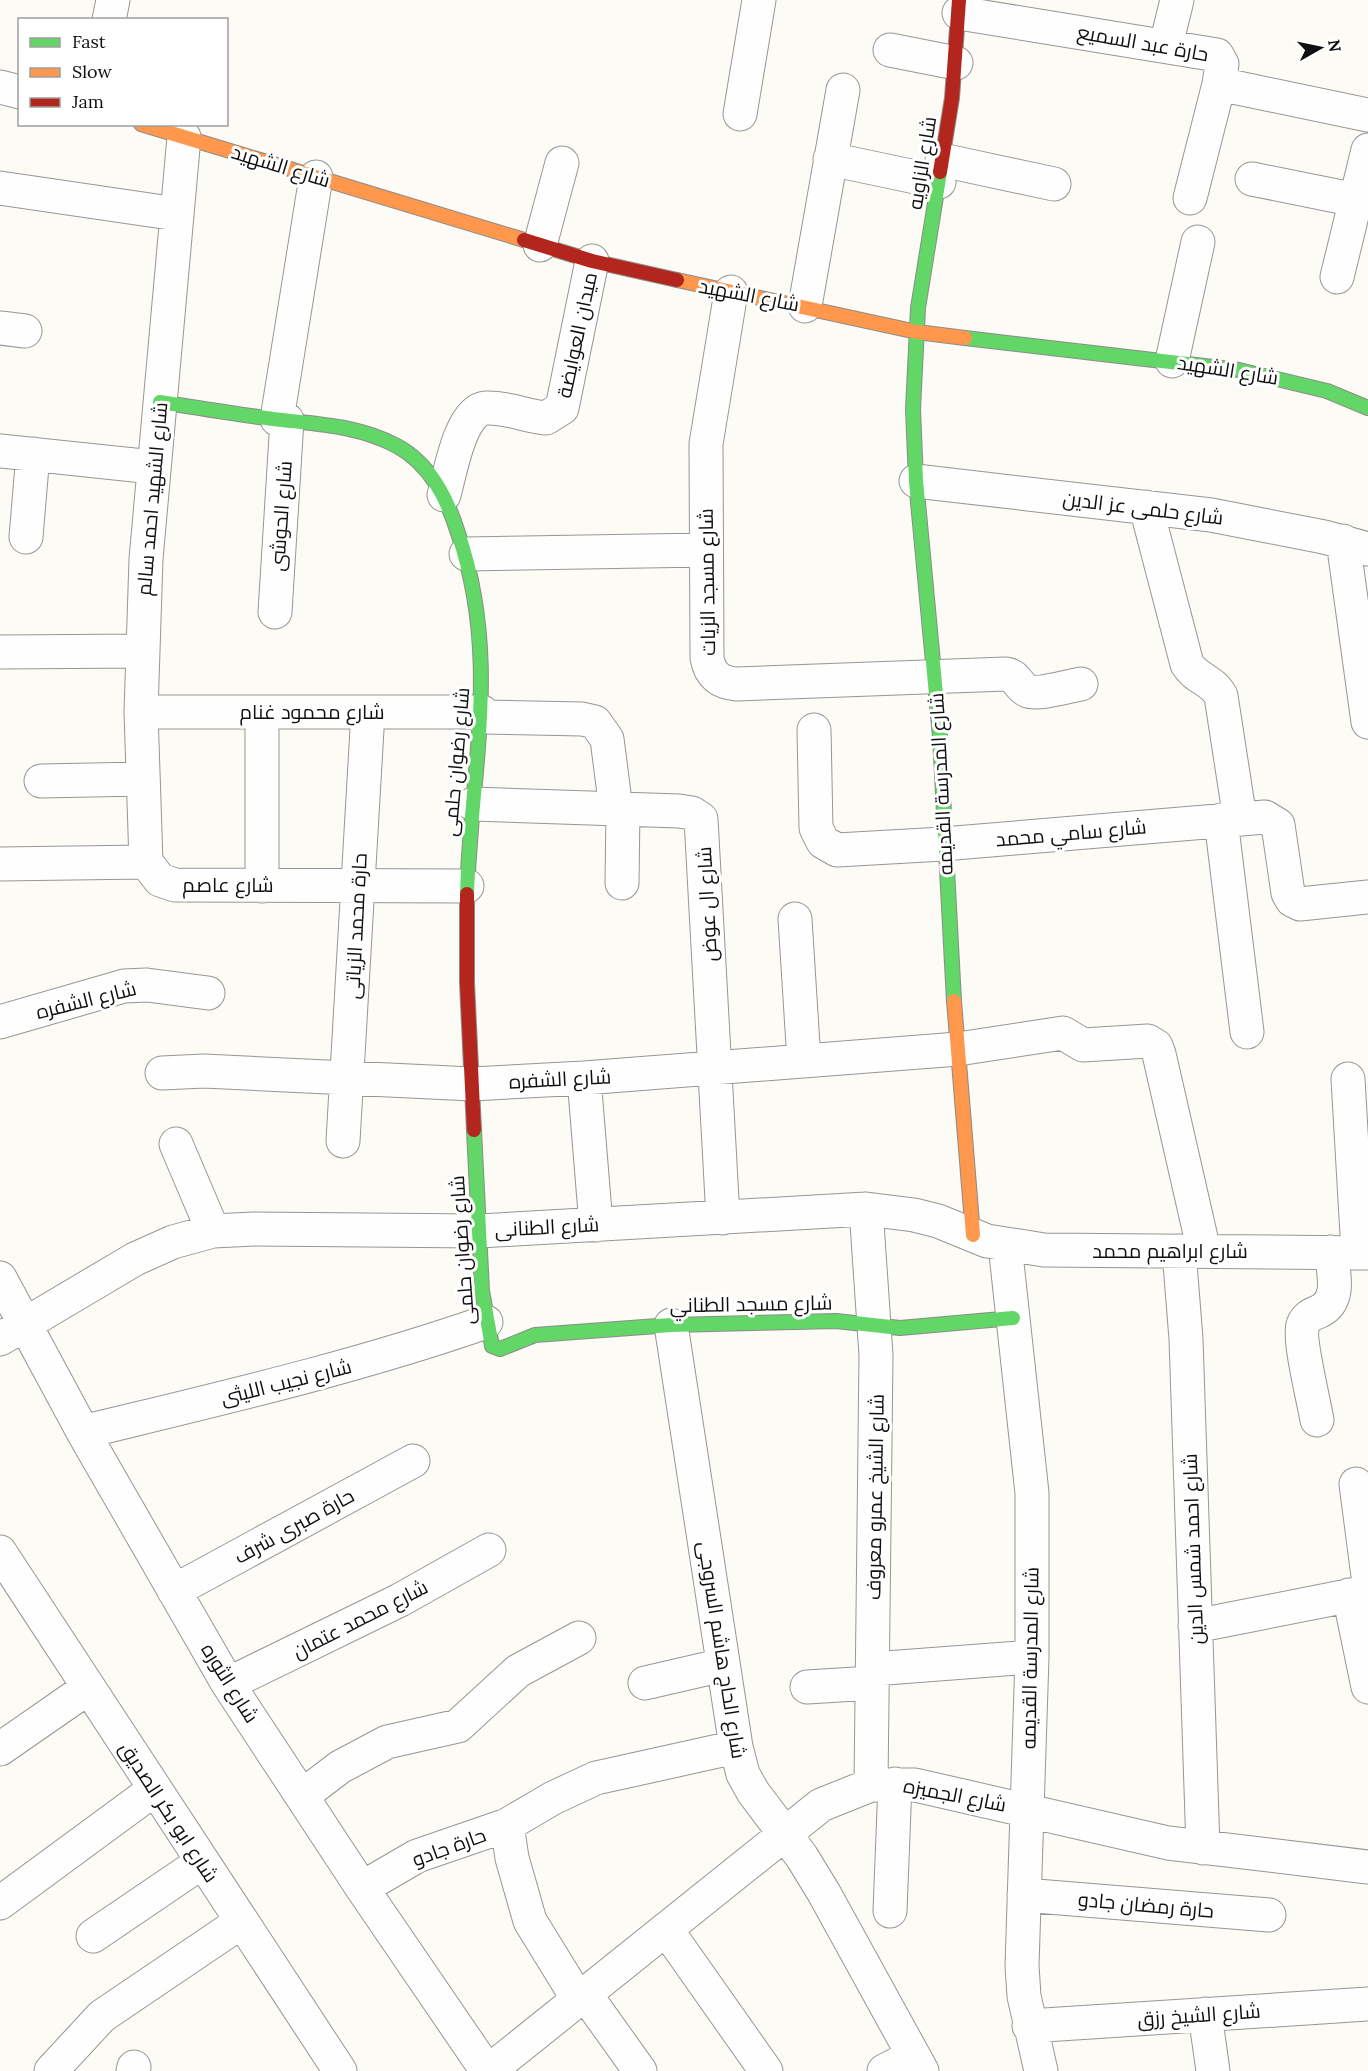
<svg xmlns="http://www.w3.org/2000/svg" width="1368" height="2071" font-family="Lora,Cairo,serif">
	<style>
		.lines { fill: none; stroke-linecap: round; stroke-linejoin: round }
		.street-casing { stroke: #969694; stroke-width: 35 }
		.fast-casing { stroke: #8d8c8a; stroke-width: 16 }
		.slow-casing { stroke: #8d8c8a; stroke-width: 16 }
		.jam-casing { stroke: #8d8c8a; stroke-width: 16 }
		.street { stroke: #fffefe; stroke-width: 33 }
		.fast { stroke: #63d668; stroke-width: 14 }
		.slow { stroke: #ff974d; stroke-width: 14 }
		.jam { stroke: #b3261e; stroke-width: 14 }
		.labels { text-anchor: middle; stroke-width: 6; stroke-linejoin: round; paint-order: stroke }
		.street-label { font-size: 20px; fill: #101010; stroke: #fff }
	</style>
	<rect width="100%" height="100%" fill="#fcfbf6"/>
	<g class="lines">
		<defs>
			<path id="street" d="M959 13 1217 55 1222 64 1219 84 1190 198
				M109 20 113 0
				M1166 45 1177 0
				M890 50 956 63
				M1219 84 1368 115
				M0 87 20 92
				M740 114 759 0
				M830 159 939 182
				M942 160 1054 184
				M1252 179 1356 200
				M0 188 177 214
				M540 245 562 163
				M1337 277 1368 150
				M731 292 706 444 707 658C710 675 720 683 737 684L1006 674C1018 676 1018 687 1028 691 1038 695 1069 686 1081 684
				M805 306 843 90
				M0 328 25 331
				M1172 361 1198 242
				M277 419 316 177
				M0 451 153 467
				M916 481 1211 515 1324 537 1368 549
				M444 495C450 474 460 410 486 408 506 407 526 416 546 418L562 408 592 261
				M1146 507 1187 664C1196 679 1213 680 1221 696L1240 819
				M26 537 33 454
				M1343 541 1368 722
				M466 554 706 550
				M275 612 287 420
				M0 652 141 651
				M141 712H482
				M262 712V886
				M482 717 582 719 595 722 607 739 616 809
				M814 730 816 828 823 842 837 850 943 844 1265 817 1278 825 1288 893 1292 900 1300 904 1368 897
				M41 781 142 779
				M473 804 679 811 692 813 701 819 723 1218
				M1221 820 1247 1032
				M146 862 141 712 146 559 184 137
				M0 864 146 862 160 880 175 885 467 886
				M622 883 623 810
				M795 919 804 1061
				M0 1022 124 986 147 985 208 993
				M162 1073 204 1071 472 1084 584 1078 958 1049 1063 1033 1083 1045 1148 1041 1156 1046 1159 1054 1204 1251
				M584 1078 596 1225
				M1348 1079 1358 1252
				M343 1141 368 712
				M176 1144 213 1231
				M866 1209 876 1355 871 1785
				M1005 1245 1032 1493V1657L1022 1966 1024 1996 1041 2071
				M1179 1251 1186 1339 1203 1848
				M0 1278 83 1432 228 1684 362 1888 487 2071
				M671 1325 736 1747 743 1774 753 1792 802 1857 824 1893 922 2071
				M0 1339 135 1259 173 1242 213 1231 254 1229 479 1231 866 1209 914 1215 938 1221 987 1241 1044 1250 1368 1253
				M1317 1420C1314 1402 1298 1338 1303 1325 1306 1316 1313 1314 1320 1311 1342 1300 1333 1271 1331 1252
				M83 1432C218 1399 354 1368 486 1322
				M1356 1484 1368 1576
				M0 1552 340 2071
				M174 1591 413 1461
				M1349 1595 1368 1687
				M1195 1626 1368 1592
				M873 1669 1032 1657
				M645 1683 723 1665
				M228 1684 400 1600 489 1550
				M807 1687 872 1683
				M0 1749 88 1688
				M302 1796 340 1767 387 1742 458 1726 518 1671 579 1638
				M507 1825 512 1858 530 1921 578 1999
				M362 1888 417 1856 507 1825 553 1798 596 1778 736 1747
				M1024 1895 1269 1915
				M0 1903 155 1789
				M890 1911 895 1784
				M666 1929 766 2071
				M93 1936 202 1862
				M585 1994 640 2071
				M1205 2014 1213 2071
				M1029 2026 1368 2004
				M51 2071 102 2016 241 1922
				M133 2071 134 2067
				M489 2071 821 1805 871 1785H915L1168 1843 1368 1867
				M884 2071 913 2056"/>
			<path id="fast" d="M940 172 918 308 913 409 916 481 940 737 954 1001
				M965 338 1239 370 1327 391 1368 408
				M160 402C198 408 235 414 273 419 314 424 359 425 397 446 430 464 447 498 458 533 501 659 471 767 467 894
				M474 1130 482 1291 492 1346 500 1349 535 1335 671 1325 836 1321 900 1328 1013 1318"/>
			<path id="slow" d="M141 124 524 240
				M677 280 917 332 965 338
				M954 1001 973 1235"/>
			<path id="jam" d="M940 172 952 98 959 0
				M524 240 592 261 677 280
				M467 894V983L474 1130"/>
		</defs>
		<use href="#street" class="street-casing"/>
		<use href="#fast" class="fast-casing"/>
		<use href="#slow" class="slow-casing"/>
		<use href="#jam" class="jam-casing"/>
		<use href="#street" class="street"/>
		<use href="#fast" class="fast"/>
		<use href="#slow" class="slow"/>
		<use href="#jam" class="jam"/>
	</g>
	<g class="labels">
		<g class="street-label">
			<text transform="translate(1143 43) rotate(10)" y="7">حارة عبد السميع</text>
			<text transform="translate(922 163) rotate(-81)" y="7">شارع الزاويه</text>
			<text transform="translate(281 166) rotate(17)" y="7">شارع الشهيد</text>
			<text transform="translate(749 295) rotate(11)" y="7">شارع الشهيد</text>
			<text transform="translate(577 335) rotate(-78)" y="7">ميدان العوايضة</text>
			<text transform="translate(1228 370) rotate(9)" y="7">شارع الشهيد</text>
			<text transform="translate(152 499) rotate(-85)" y="7">شارع الشهيد احمد سالم</text>
			<text transform="translate(1143 508) rotate(7)" y="7">شارع حلمى عز الدين</text>
			<text transform="translate(281 516) rotate(-86)" y="7">شارع الحوشى</text>
			<text transform="translate(707 582) rotate(-91)" y="7">شارع مسجد الزيات</text>
			<text x="312" y="719">شارع محمود غنام</text>
			<text transform="translate(456 762) rotate(-85)" y="7">شارع رضوان حلمى</text>
			<text transform="translate(941 784) rotate(-93)" y="7">شارع المدرسة القديمه</text>
			<text transform="translate(1071 833) rotate(-5)" y="7">شارع سامي محمد</text>
			<text x="228" y="892">شارع عاصم</text>
			<text transform="translate(707 904) rotate(-93)" y="7">شارع ال عوض</text>
			<text transform="translate(356 926) rotate(-87)" y="7">حارة محمد الزياتى</text>
			<text transform="translate(86 1000) rotate(-14)" y="7">شارع الشفره</text>
			<text transform="translate(560 1079) rotate(-3)" y="7">شارع الشفره</text>
			<text transform="translate(547 1227) rotate(-3)" y="7">شارع الطنانى</text>
			<text transform="translate(462 1250) rotate(-94)" y="7">شارع رضوان حلمى</text>
			<text x="1170" y="1258">شارع ابراهيم محمد</text>
			<text transform="translate(751 1304) rotate(-1)" y="7">شارع مسجد الطناني</text>
			<text transform="translate(286 1382) rotate(-14)" y="7">شارع نجيب الليثى</text>
			<text transform="translate(875 1497) rotate(-89)" y="7">شارع الشيخ عمرو معروف</text>
			<text transform="translate(294 1526) rotate(-29)" y="7">حارة صبرى شرف</text>
			<text transform="translate(1193 1549) rotate(-92)" y="7">شارع احمد شمس الدين</text>
			<text transform="translate(360 1619) rotate(-27)" y="7">شارع محمد عتمان</text>
			<text transform="translate(722 1650) rotate(81)" y="7">شارع الحاج هاشم السروجى</text>
			<text transform="translate(1030 1658) rotate(-89)" y="7">شارع المدرسة القديمه</text>
			<text transform="translate(230 1683) rotate(58)" y="7">شارع الثوره</text>
			<text transform="translate(955 1795) rotate(11)" y="7">شارع الجميزه</text>
			<text transform="translate(169 1812) rotate(57)" y="7">شارع ابو بكر الصديق</text>
			<text transform="translate(449 1847) rotate(-20)" y="7">حارة جادو</text>
			<text transform="translate(1146 1905) rotate(5)" y="7">حارة رمضان جادو</text>
			<text transform="translate(1199 2015) rotate(-4)" y="7">شارع الشيخ رزق</text>
		</g>
	</g>
	<rect x="18" y="18" width="210" height="108" fill="#ffffff" stroke="#9f9f9f" stroke-width="1.5"/>
	<rect x="30" y="38" width="30" height="9" fill="#63d668" stroke="#9f9f9f" stroke-width="1.5"/>
	<text x="72" y="48" font-size="18" fill="#101010">Fast</text>
	<rect x="30" y="68" width="30" height="9" fill="#ff974d" stroke="#9f9f9f" stroke-width="1.5"/>
	<text x="72" y="78" font-size="18" fill="#101010">Slow</text>
	<rect x="30" y="98" width="30" height="9" fill="#b3261e" stroke="#9f9f9f" stroke-width="1.5"/>
	<text x="72" y="108" font-size="18" fill="#101010">Jam</text>
	<g transform="translate(1320 48) rotate(81)" stroke="#ffffff" stroke-width="4.5" paint-order="stroke">
	<path d="M0-4.5L10 22L0 15L-10 22Z" fill="#101010"/>
	<text y="-9" font-size="16" font-weight="bold" text-anchor="middle" fill="#101010">N</text>
	</g>
</svg>
